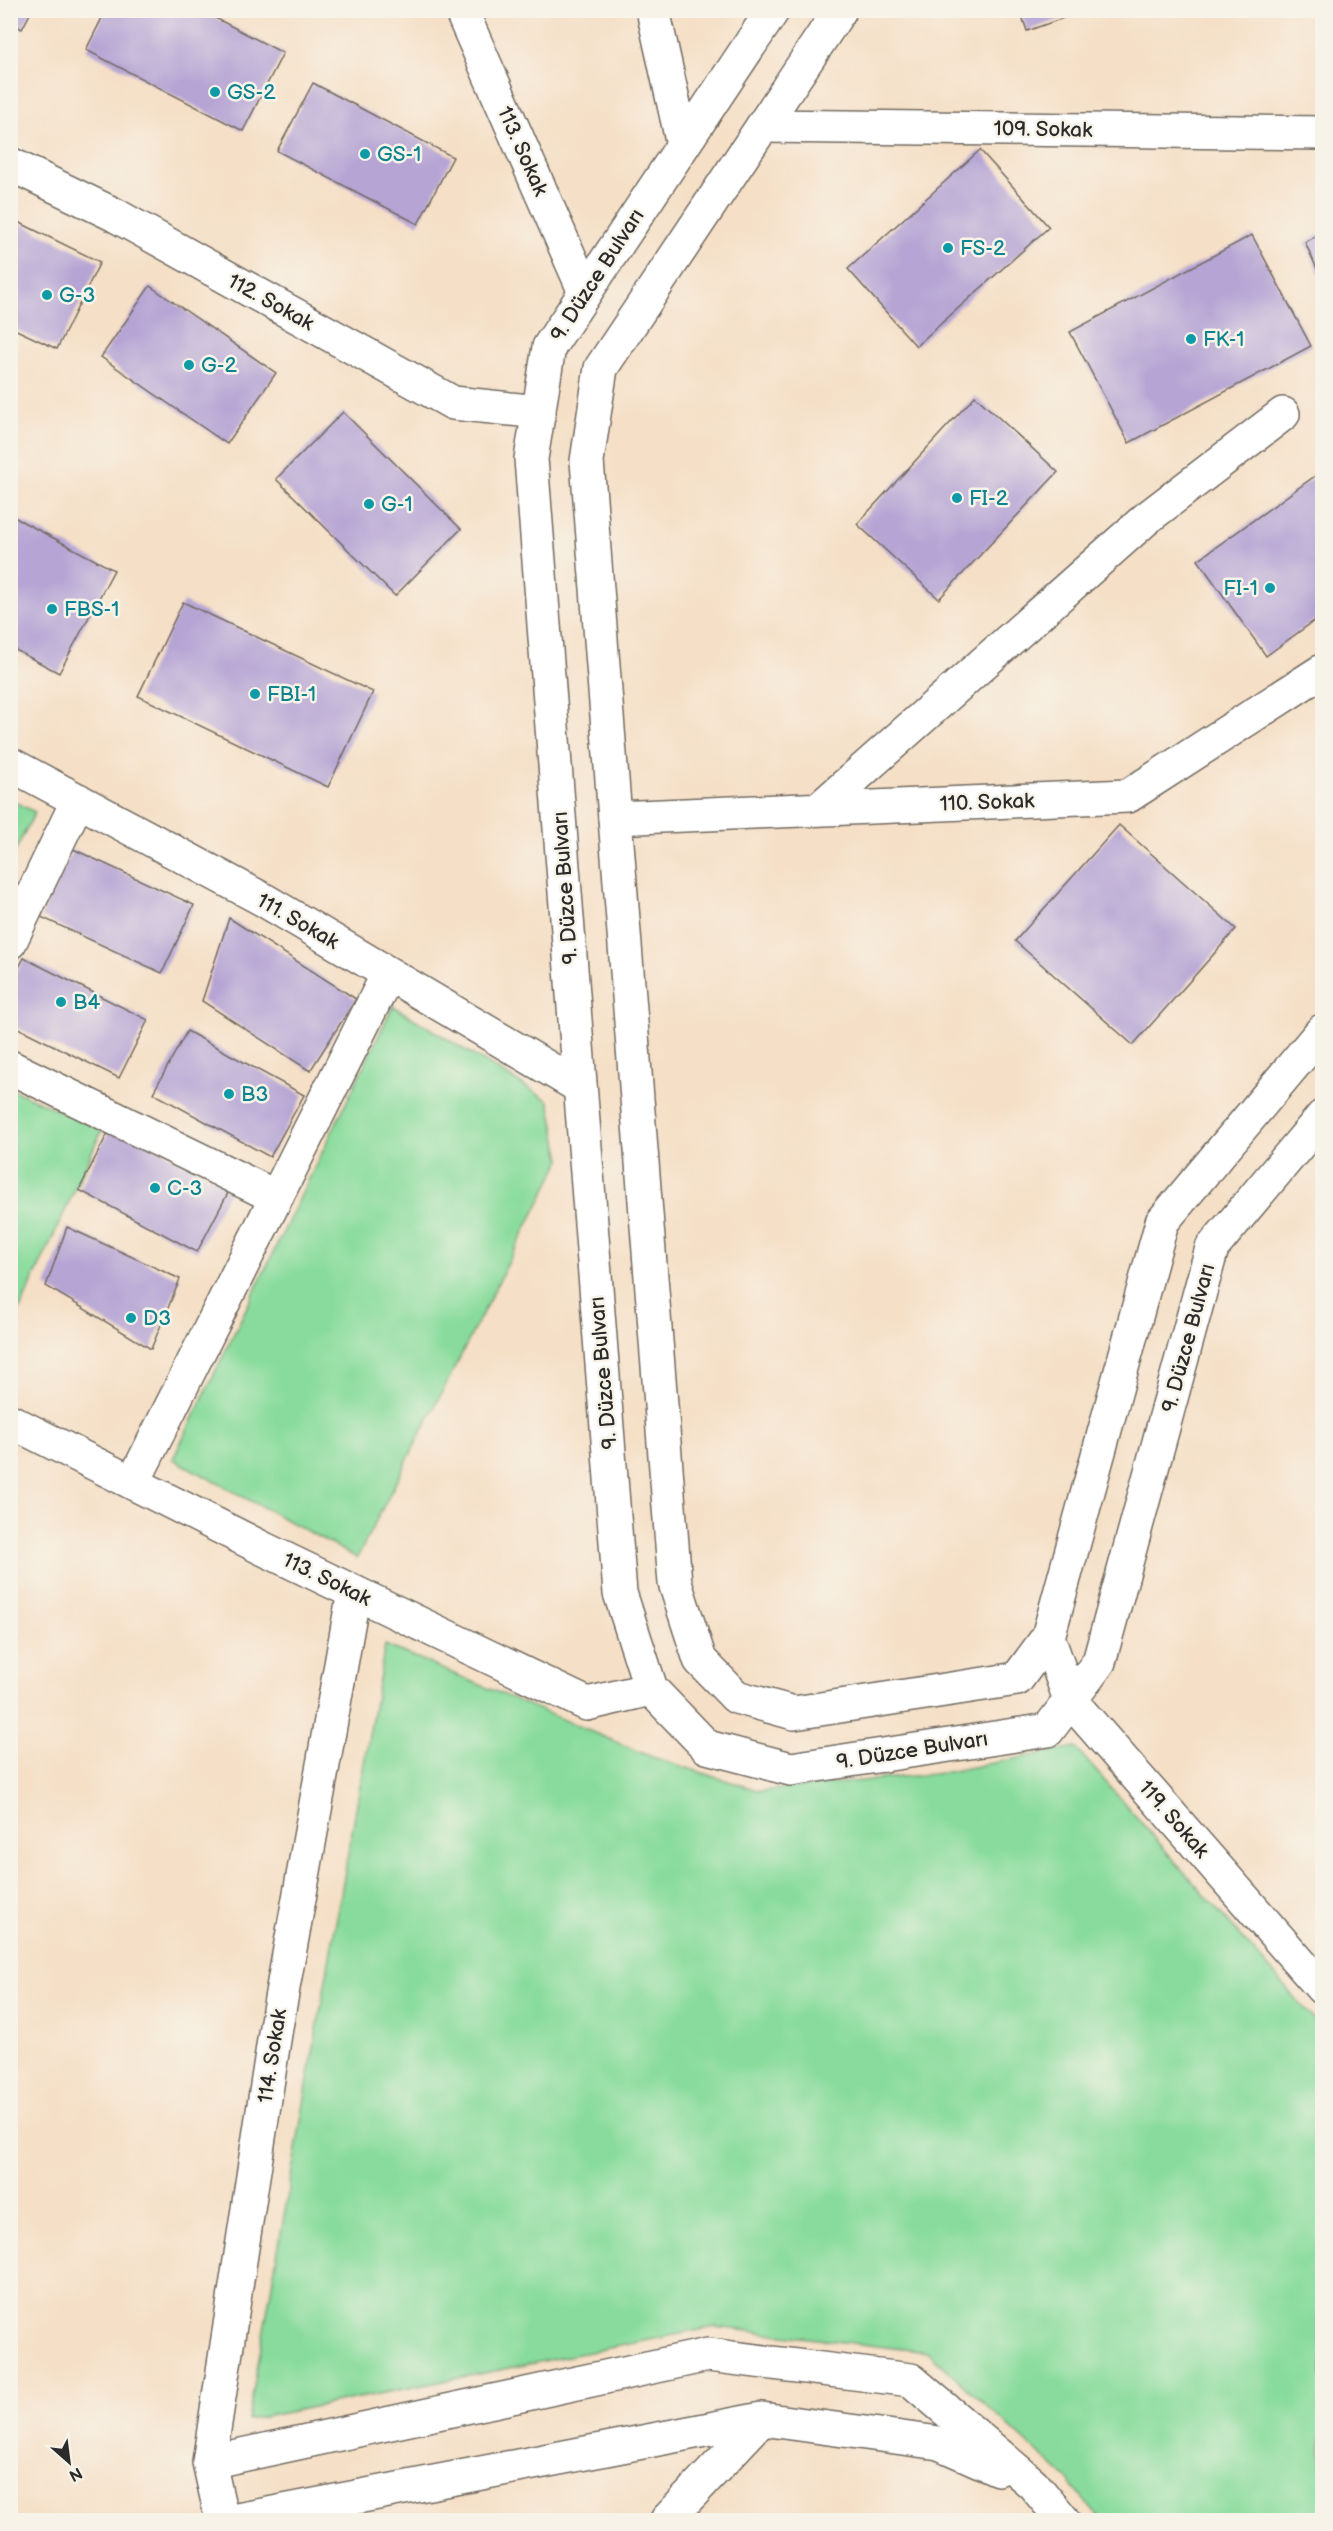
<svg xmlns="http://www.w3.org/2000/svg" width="1333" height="2531" font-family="'Balsamiq Sans',sans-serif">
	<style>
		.green { fill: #88db9c; stroke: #5a8364; stroke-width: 1.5 }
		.building { fill: #b6a4d4 }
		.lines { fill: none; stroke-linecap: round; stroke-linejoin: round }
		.street-casing { stroke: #726a61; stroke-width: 36 }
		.secondary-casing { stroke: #726a61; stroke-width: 36 }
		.street { stroke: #fff; stroke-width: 33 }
		.secondary { stroke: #fff; stroke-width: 33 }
		.culture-dot { fill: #0f9aa8; stroke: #f7f3e8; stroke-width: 2 }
		.labels { text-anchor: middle; stroke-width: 5; stroke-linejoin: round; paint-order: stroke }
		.culture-label { font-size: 21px; fill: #0d838f; stroke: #f7f3e8; text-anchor: start }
		.street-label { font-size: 21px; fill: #2b2b2b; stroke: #f7f3e8 }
	</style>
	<rect width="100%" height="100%" fill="#f7f3e8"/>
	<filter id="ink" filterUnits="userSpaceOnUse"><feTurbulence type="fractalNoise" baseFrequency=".0167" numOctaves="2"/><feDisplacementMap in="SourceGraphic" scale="12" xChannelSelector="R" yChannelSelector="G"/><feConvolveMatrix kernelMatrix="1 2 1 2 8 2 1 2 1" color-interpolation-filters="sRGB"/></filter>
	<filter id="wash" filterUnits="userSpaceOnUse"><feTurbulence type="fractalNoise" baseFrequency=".008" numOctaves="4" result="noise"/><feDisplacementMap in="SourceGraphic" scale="24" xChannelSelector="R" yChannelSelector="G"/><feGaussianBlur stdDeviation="1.35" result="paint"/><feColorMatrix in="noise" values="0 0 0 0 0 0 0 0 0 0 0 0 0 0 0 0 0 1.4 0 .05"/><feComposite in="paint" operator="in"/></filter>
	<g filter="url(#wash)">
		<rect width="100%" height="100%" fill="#f5dfc6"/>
		<path class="green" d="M11 800 35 812 11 859Z
			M393 1006 549 1101 561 1160 357 1558 173 1459Z
			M11 1089 102 1130 14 1322 11 1321Z
			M385 1645 652 1757 760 1791 942 1773 1075 1747 1322 2029V2520H1102L1069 2481 928 2352 715 2327 248 2420Z"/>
		<g id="blocks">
			<path class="building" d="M10 10H32L22 29 10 23Z
				M106 10H200L283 53 243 131 86 50Z
				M1020 10H1083V11L1027 31Z
				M313 83 453 157 418 224 277 151Z
				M980 150 1049 227 916 346 848 269Z
				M10 218 100 262 57 349 10 327Z
				M1322 233V280L1305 242Z
				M1252 235 1311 346 1129 443 1070 332Z
				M150 286 276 373 227 444 101 357Z
				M975 396 1058 472 939 599 857 524Z
				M343 412 461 529 395 596 276 479Z
				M1322 471V615L1266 656 1198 560Z
				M10 515 114 570 59 673 10 647Z
				M183 602 373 692 328 787 138 696Z
				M1119 825 1236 929 1133 1045 1015 941Z
				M73 849 194 905 162 973 41 917Z
				M229 918 356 999 310 1071 202 1001Z
				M24 958 148 1020 119 1078 10 1024V984Z
				M187 1031 304 1095 270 1157 153 1093Z
				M112 1125 231 1187 197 1252 79 1190Z
				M67 1227 180 1279 151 1349 46 1286Z"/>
		</g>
	</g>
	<g filter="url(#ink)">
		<use href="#blocks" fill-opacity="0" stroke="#726a61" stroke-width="1.5"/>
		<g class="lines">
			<defs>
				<path id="street" d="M461 10 585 292
					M653 10 683 145
					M763 126 1322 133
					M10 164 115 215 453 403 539 412
					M10 764 264 900 580 1087
					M819 809 1147 518 1283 414
					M615 818 1128 796 1322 671
					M10 942 78 800
					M10 1067 276 1197
					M10 1421 262 1548 587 1704 651 1689
					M133 1483 388 974
					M1048 1637 1070 1700 1322 1988
					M209 2462 708 2355 911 2380 1033 2484 1063 2520
					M222 2520 209 2462 276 2027 354 1592
					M237 2520 762 2419 939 2443 998 2469
					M667 2520 762 2419"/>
				<path id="secondary" d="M773 10 549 347 531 459 620 1593 651 1689 707 1747 791 1769 1048 1730 1099 1662 1212 1248 1322 1117
					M840 10 601 368 587 461 675 1583 700 1660 736 1697 794 1713 1017 1679 1048 1637 1162 1222 1322 1031"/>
			</defs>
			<use href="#street" class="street-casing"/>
			<use href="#secondary" class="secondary-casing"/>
			<use href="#street" class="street"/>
			<use href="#secondary" class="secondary"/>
		</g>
	</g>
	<g class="culture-dot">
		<circle cx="215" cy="92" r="6"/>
		<circle cx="365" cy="154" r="6"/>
		<circle cx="948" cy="248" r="6"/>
		<circle cx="47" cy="295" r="6"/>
		<circle cx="1191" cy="339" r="6"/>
		<circle cx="189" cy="365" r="6"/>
		<circle cx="957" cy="498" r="6"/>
		<circle cx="369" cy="504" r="6"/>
		<circle cx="1270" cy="588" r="6"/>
		<circle cx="52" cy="609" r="6"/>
		<circle cx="255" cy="694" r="6"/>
		<circle cx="61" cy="1002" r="6"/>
		<circle cx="229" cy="1094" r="6"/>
		<circle cx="155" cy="1188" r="6"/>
		<circle cx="131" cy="1318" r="6"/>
	</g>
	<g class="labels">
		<g class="culture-label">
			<text x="227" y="99">GS-2</text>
			<text x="377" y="161">GS-1</text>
			<text x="960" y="255">FS-2</text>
			<text x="59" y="302">G-3</text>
			<text x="1203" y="346">FK-1</text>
			<text x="201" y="372">G-2</text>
			<text x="969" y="505">FI-2</text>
			<text x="381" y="511">G-1</text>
			<text x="1258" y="595" text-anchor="end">FI-1</text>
			<text x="64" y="616">FBS-1</text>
			<text x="267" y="701">FBI-1</text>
			<text x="73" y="1009">B4</text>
			<text x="241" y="1101">B3</text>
			<text x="167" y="1195">C-3</text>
			<text x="143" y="1325">D3</text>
		</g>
		<g class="street-label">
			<text transform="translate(1043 129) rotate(1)" y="7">109. Sokak</text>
			<text transform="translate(523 151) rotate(66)" y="7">113. Sokak</text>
			<text transform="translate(597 275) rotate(-57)" y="7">9. Düzce Bulvarı</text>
			<text transform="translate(271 302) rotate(29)" y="7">112. Sokak</text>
			<text transform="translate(987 802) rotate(-2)" y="7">110. Sokak</text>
			<text transform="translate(565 888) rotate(-94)" y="7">9. Düzce Bulvarı</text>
			<text transform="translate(298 921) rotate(30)" y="7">111. Sokak</text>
			<text transform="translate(1188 1338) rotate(-75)" y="7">9. Düzce Bulvarı</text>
			<text transform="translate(603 1373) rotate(-95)" y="7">9. Düzce Bulvarı</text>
			<text transform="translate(327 1579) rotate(26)" y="7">113. Sokak</text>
			<text transform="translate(912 1750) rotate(-9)" y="7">9. Düzce Bulvarı</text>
			<text transform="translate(1174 1819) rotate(49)" y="7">119. Sokak</text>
			<text transform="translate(272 2056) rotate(-81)" y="7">114. Sokak</text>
		</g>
	</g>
	<rect width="1333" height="2531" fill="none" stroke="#f7f3e8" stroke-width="36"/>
	<g transform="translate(69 2462) rotate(152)" stroke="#f7f3e8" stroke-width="4.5" paint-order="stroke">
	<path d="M0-4.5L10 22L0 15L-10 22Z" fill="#2b2b2b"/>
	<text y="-9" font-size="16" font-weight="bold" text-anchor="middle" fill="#2b2b2b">N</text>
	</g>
</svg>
